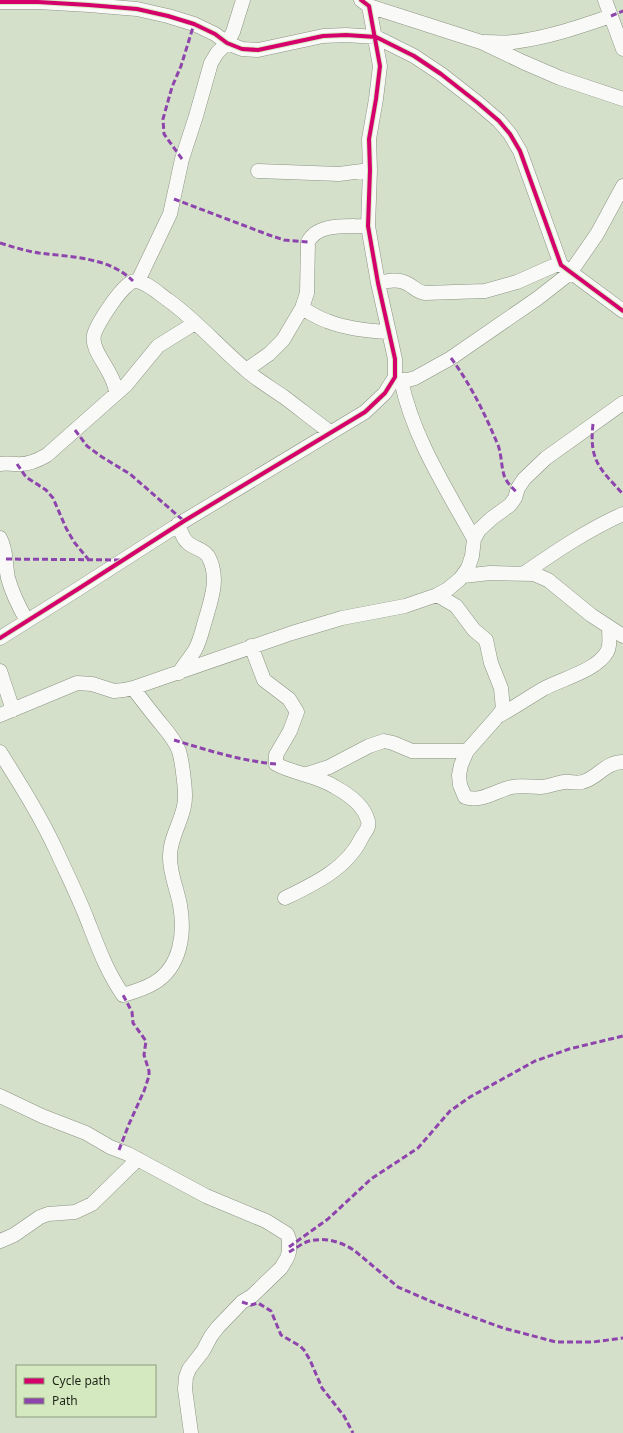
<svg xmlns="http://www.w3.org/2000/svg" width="623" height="1433" font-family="'Noto Sans',sans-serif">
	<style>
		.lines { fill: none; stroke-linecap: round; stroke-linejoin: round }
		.minor-casing { stroke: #8b9382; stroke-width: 15 }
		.minor { stroke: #f9faf7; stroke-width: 14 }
		.quiet { stroke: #8e44ad; stroke-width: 3; stroke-dasharray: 6 3; stroke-linecap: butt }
		.cycleway-casing { stroke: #d5e9c1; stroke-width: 6 }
		.cycleway { stroke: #d6006c; stroke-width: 4 }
	</style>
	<rect width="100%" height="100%" fill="#d5e0ca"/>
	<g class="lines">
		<defs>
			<path id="minor" d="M605 0 623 49
				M0 2H38L89 5 137 9 168 16 194 24 215 34 227 43 242 49 258 50 323 36 346 35 376 37 414 56 441 74 478 103 499 121 510 134 520 151 561 265 623 311
				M369 6 481 42 523 62 560 78 623 99
				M485 42C494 42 504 43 513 42 547 38 579 27 611 16
				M258 171 339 174 370 170
				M138 281 170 214 182 159 196 116 211 63 217 53 227 43 233 32 243 0
				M378 283C387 281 399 278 408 284 414 287 417 292 425 293L485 291 517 282 560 263
				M302 308C310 313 318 318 327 321 347 329 368 331 389 332
				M246 370 269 354 283 340 302 308 307 293 308 242C318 222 348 227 368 226
				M395 377 401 380H408L415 378 451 358 538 298 570 273 597 234 623 186
				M401 380C413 438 446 488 474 539
				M116 393C115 372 90 352 94 335 97 324 124 281 135 281 146 281 159 294 168 300 196 320 219 347 245 369 257 380 271 388 284 397 300 409 315 421 330 432
				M0 464C6 463 10 464 16 464 27 465 37 461 47 455L126 385 158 346 195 323
				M178 524C181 531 182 538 188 543 194 548 203 549 208 556 220 577 211 600 205 621 202 631 200 641 195 650 190 658 184 665 179 673
				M0 538C7 551 5 564 8 578 12 593 19 607 27 621
				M523 574C555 552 587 530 623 514
				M463 576 490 573 534 574 548 580 591 615 623 636
				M437 595 456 606 474 630 486 640 491 663 501 688 503 709 497 717 467 751 461 765 459 775 460 785 465 797C481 803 497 790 512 787 522 785 530 787 540 787 548 787 556 783 564 782 570 781 576 784 582 782 597 779 605 762 623 762
				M0 638 78 589 184 521 365 412 385 393 395 377V359L378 283 368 226 370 170 369 139 376 99 380 66 369 6 361 0
				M251 646 264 680 289 699 297 712 290 731 276 755V764C294 774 317 775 335 787 348 794 364 805 368 821 370 827 365 832 362 837 348 868 314 884 285 898
				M0 671 13 710
				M0 715 77 683 92 684 114 691 124 690 133 688 292 633 342 618 405 606 437 595 448 589 460 579 468 568 472 556 474 539 479 530 492 518 510 505 515 498 518 488 524 479 546 458 623 403
				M497 717C513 708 528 698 543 689 561 679 596 671 607 652 611 645 609 635 609 628
				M0 752C20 784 41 817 57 852 67 874 78 896 87 919 98 947 106 970 123 995 133 992 144 989 154 983 181 967 185 933 180 905 177 889 170 874 170 858 169 840 181 823 184 806 186 798 185 789 184 781 183 772 182 761 179 751 175 739 165 729 157 719 149 709 141 699 133 688
				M307 774 329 767 369 746 384 741 393 743 412 751H467
				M0 1096 42 1116 86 1133 110 1147 128 1154 206 1196 266 1221 287 1234 289 1239V1252L287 1258 281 1268 252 1296 242 1302 218 1327 211 1336 203 1351 189 1369 186 1377 185 1389 191 1433
				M0 1241 14 1235 40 1217 48 1214 75 1212 92 1204 138 1159"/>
		</defs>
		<use href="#minor" class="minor-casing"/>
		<use href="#minor" class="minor"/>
		<path class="quiet" d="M611 16 623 11
			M182 159 164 134 163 119 172 87 181 66 194 24
			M174 199 269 235 284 240 308 242
			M0 243C13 247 26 251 39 253 71 257 109 257 133 281
			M451 358C471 385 485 414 498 445 502 456 501 468 505 478 508 484 513 488 517 493
			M593 424C589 460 599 468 623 494
			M75 430 87 446 102 457 130 474 184 521
			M17 464 26 477 46 490 53 498 66 528 74 542 88 559
			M6 559 122 560
			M174 740C207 750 241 761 276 764
			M119 1150 129 1124 144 1091 149 1076V1071L144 1055 146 1041 133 1023 132 1012 123 995
			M289 1247 328 1219 371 1179 418 1148 450 1111 470 1097 535 1061 569 1049 623 1036
			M289 1252C295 1249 302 1243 309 1241 326 1237 342 1242 355 1251L398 1287 437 1304 503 1328 556 1342H593L623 1338
			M242 1302 251 1305 258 1303 271 1311 281 1335 300 1346 304 1350 310 1360 322 1388 344 1416 353 1433"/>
		<defs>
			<path id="cycleway" d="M0 2H38L89 5 137 9 168 16 194 24 215 34 227 43 242 49 258 50 323 36 346 35 376 37 414 56 441 74 478 103 499 121 510 134 520 151 561 265 623 311
				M0 638 78 589 184 521 365 412 385 393 395 377V359L378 283 368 226 370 170 369 139 376 99 380 66 369 6 361 0"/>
		</defs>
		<use href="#cycleway" class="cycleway-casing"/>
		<use href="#cycleway" class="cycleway"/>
	</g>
	<rect x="16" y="1365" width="140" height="52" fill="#d5e9c1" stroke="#8c9b7d"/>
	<rect x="24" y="1378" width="20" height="6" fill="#d6006c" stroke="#8c9b7d"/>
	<text x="52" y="1385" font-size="12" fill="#1e2517">Cycle path</text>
	<rect x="24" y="1398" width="20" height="6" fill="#8e44ad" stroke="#8c9b7d"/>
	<text x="52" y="1405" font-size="12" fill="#1e2517">Path</text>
</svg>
